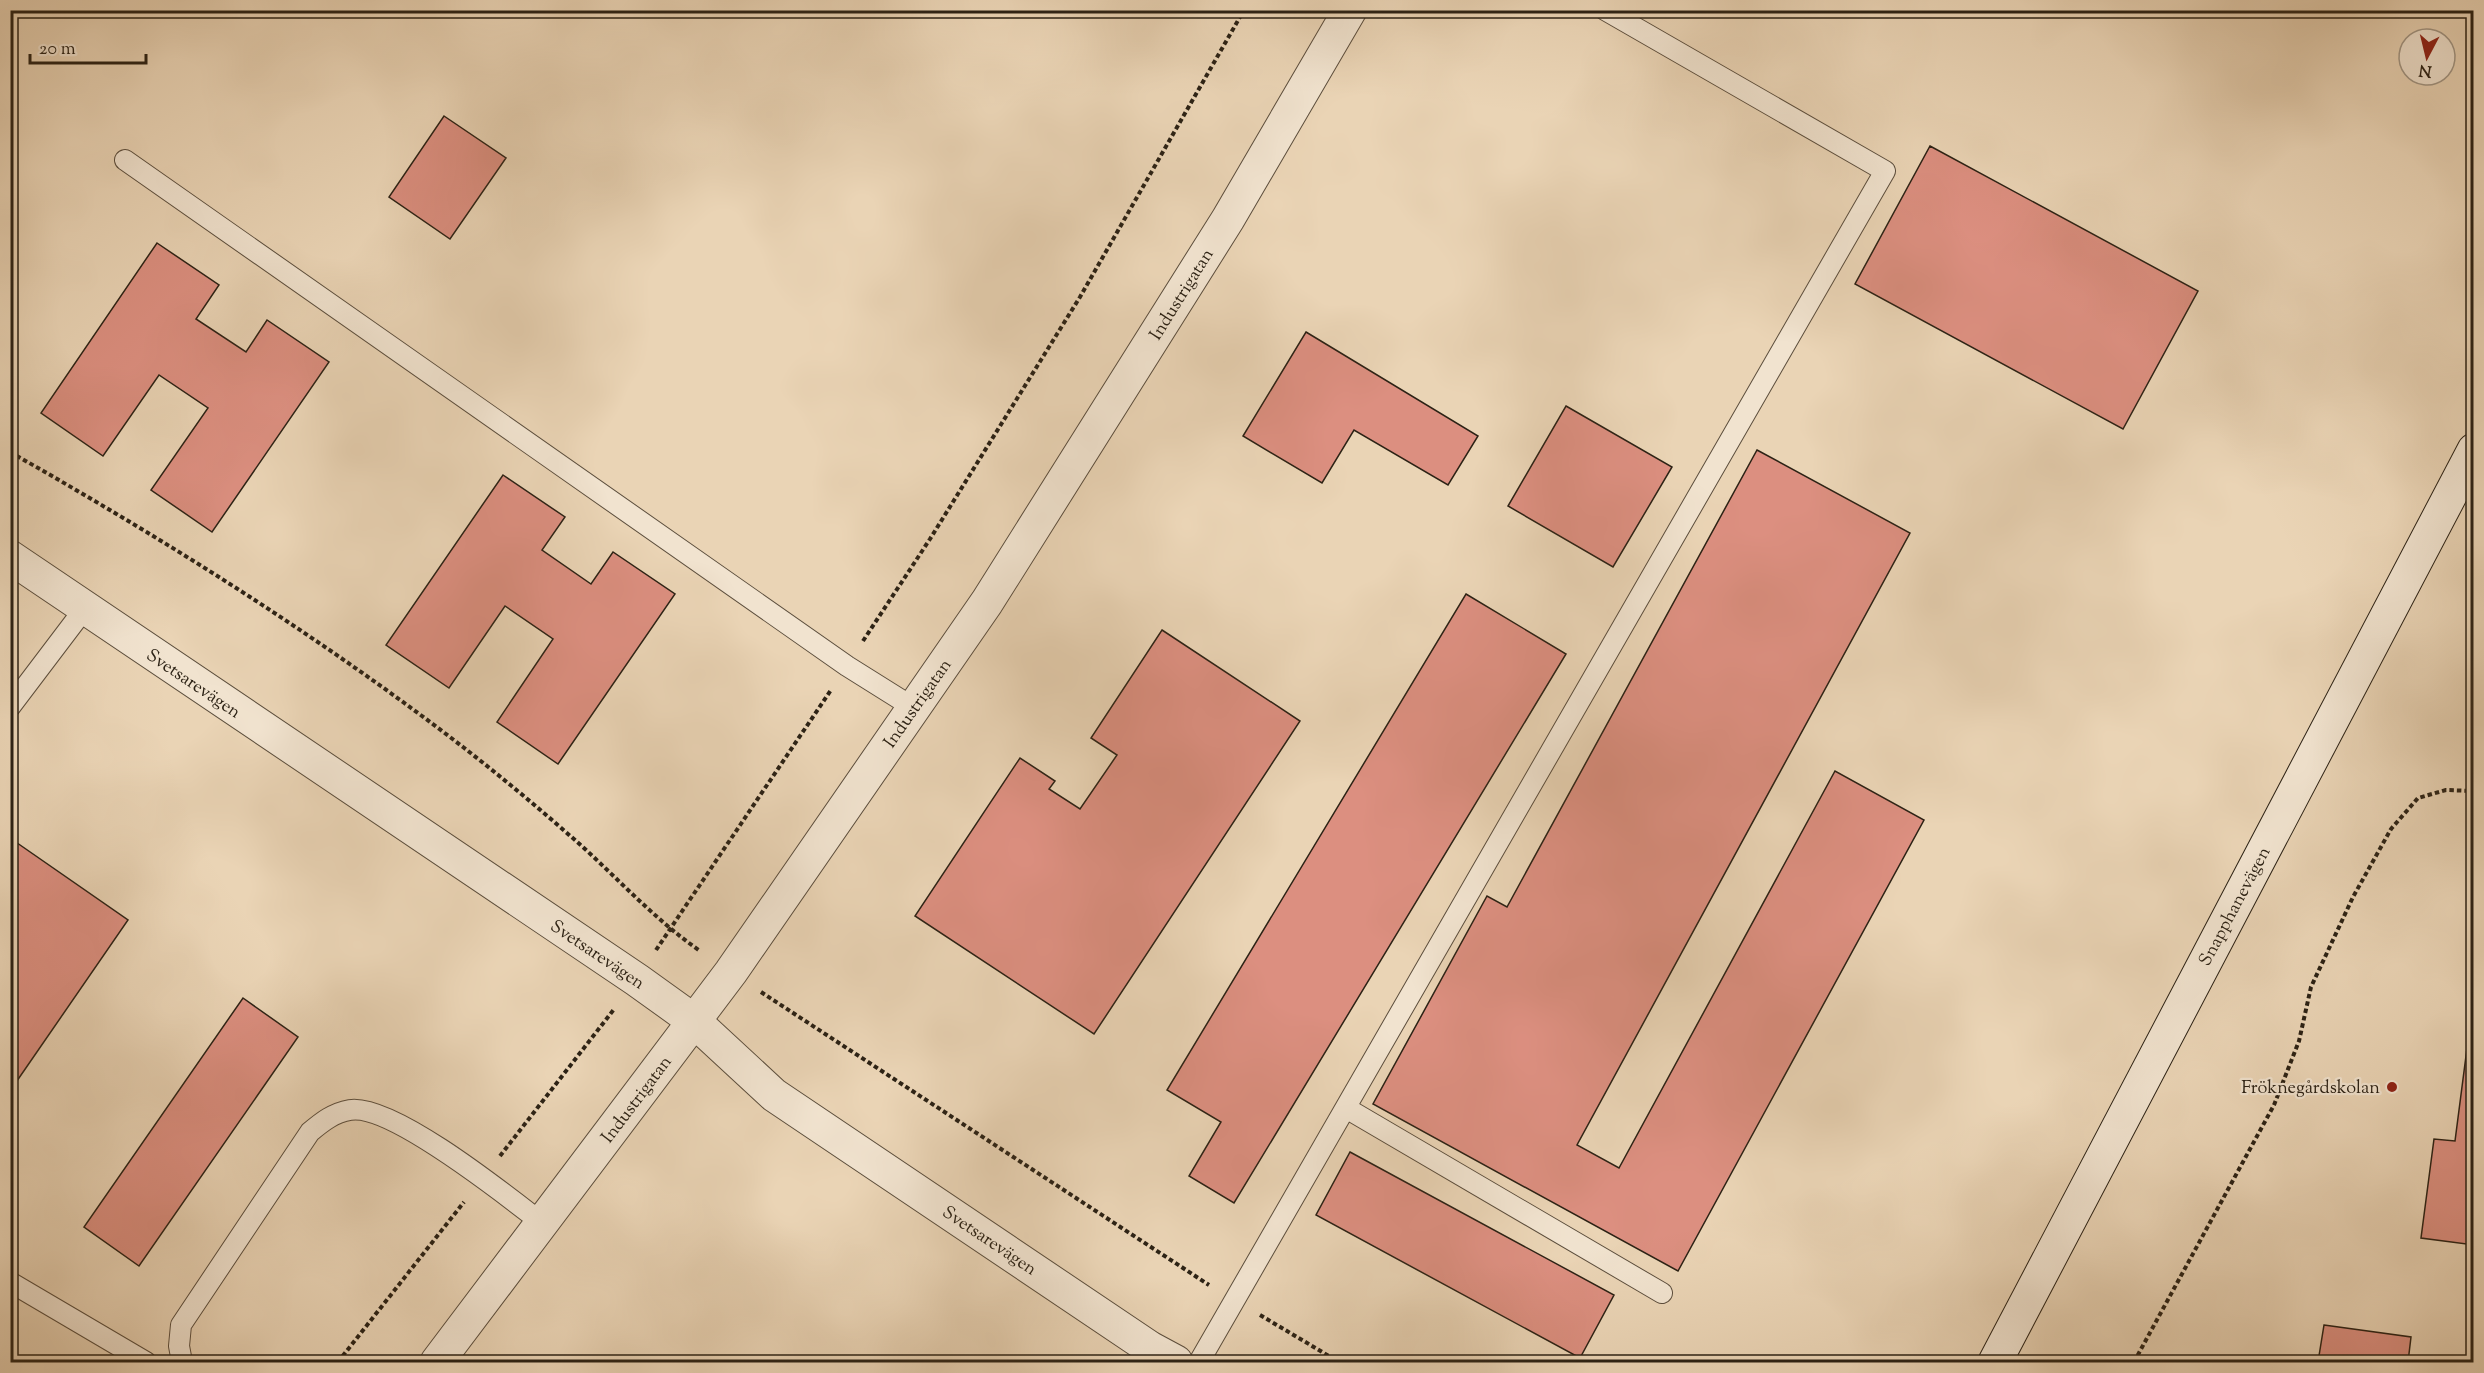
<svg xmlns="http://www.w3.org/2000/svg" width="2484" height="1373" font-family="'Sorts Mill Goudy',serif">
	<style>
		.building { fill: #dc8f80; stroke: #2c2215; stroke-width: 1.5 }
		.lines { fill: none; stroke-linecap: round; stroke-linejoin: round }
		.service-casing { stroke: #5c4e3d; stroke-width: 22 }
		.minor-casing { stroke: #5c4e3d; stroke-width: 35 }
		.tertiary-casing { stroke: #5c4e3d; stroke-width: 35 }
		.secondary-casing { stroke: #2c2215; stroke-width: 35 }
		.path { stroke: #2c2215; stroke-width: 4; stroke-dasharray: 4.5 3; stroke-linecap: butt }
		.service { stroke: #f1e3cf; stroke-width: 20 }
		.minor { stroke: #f1e3cf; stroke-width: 33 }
		.tertiary { stroke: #f1e3cf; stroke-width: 33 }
		.secondary { stroke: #f1e3cf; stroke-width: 33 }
		.poi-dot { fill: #8f2418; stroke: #f1e3cf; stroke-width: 2 }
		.labels { text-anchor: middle; stroke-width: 4.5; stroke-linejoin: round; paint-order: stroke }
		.street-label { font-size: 18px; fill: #2c2215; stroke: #f1e3cf }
		.poi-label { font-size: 18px; fill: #2c2215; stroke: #f1e3cf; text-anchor: end }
	</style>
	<rect width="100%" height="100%" fill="#ead4b5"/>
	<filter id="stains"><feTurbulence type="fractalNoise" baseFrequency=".00333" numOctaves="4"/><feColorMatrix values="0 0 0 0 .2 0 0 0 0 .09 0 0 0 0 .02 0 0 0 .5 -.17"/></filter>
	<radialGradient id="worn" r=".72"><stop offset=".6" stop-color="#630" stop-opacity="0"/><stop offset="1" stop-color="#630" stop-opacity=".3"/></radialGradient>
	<path class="building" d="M444 116 506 158 450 239 389 197Z
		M1930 146 2198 291 2123 429 1855 284Z
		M157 243 219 285 196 319 246 352 267 320 329 362 212 532 151 490 208 408 159 375 103 456 41 413Z
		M1306 332 1478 436 1448 485 1354 430 1322 483 1243 436Z
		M1566 406 1672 467 1613 567 1508 506Z
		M1757 450 1910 533 1577 1145 1619 1168 1835 771 1924 820 1678 1271 1373 1104 1487 896 1507 907Z
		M503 475 565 517 542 550 591 584 613 552 675 594 558 764 497 722 553 639 505 606 449 688 386 645Z
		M1466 594 1566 654 1234 1203 1189 1176 1221 1122 1167 1090Z
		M1162 630 1300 721 1094 1034 915 916 1020 758 1055 781 1049 789 1080 809 1117 755 1091 738Z
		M10 838 128 920 10 1091Z
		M243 998 298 1037 139 1266 84 1227Z
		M2470 1025H2474V1245L2421 1238 2434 1139 2455 1141Z
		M1350 1152 1614 1295 1580 1358 1316 1215Z
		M2324 1325 2411 1337 2408 1362H2318Z"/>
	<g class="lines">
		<defs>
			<path id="service" d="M125 160 847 666 914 708
				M10 707 85 608
				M1346 1108 1662 1293
				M10 1282 146 1362
				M182 1362 179 1346 181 1325 310 1132C322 1122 333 1113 350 1110 391 1103 507 1196 542 1223
				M1199 1362 1885 171 1605 10"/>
			<path id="minor" d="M10 557 637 980 694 1021 774 1095 1150 1348 1176 1362"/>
			<path id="tertiary" d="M437 1362 731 972 987 602 1228 219 1350 10"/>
			<path id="secondary" d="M1995 1362 2474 450"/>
		</defs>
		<use href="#service" class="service-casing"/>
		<use href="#minor" class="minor-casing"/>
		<use href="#tertiary" class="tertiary-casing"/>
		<use href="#secondary" class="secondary-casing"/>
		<path class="path" d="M10 452C167 541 320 637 463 747 504 779 546 814 585 849 623 884 657 921 700 951
			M863 641 930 539 1080 297 1244 10
			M656 950 831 690
			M761 992 1209 1285
			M500 1156 615 1008
			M1260 1315 1339 1362
			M338 1362 464 1202
			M2134 1362 2274 1105 2299 1041 2311 987 2353 897 2391 829 2418 798 2446 790 2474 791"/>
		<use href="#service" class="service"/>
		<use href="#minor" class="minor"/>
		<use href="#tertiary" class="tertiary"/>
		<use href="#secondary" class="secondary"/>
	</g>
	<circle class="poi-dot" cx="2392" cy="1087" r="6"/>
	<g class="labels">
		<g class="street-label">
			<text transform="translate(1181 294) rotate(-58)" y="6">Industrigatan</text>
			<text transform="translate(194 683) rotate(34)" y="6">Svetsarevägen</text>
			<text transform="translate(917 703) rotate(-55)" y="6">Industrigatan</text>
			<text transform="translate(2234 906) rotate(-62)" y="6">Snapphanevägen</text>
			<text transform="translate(598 954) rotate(34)" y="6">Svetsarevägen</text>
			<text transform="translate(636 1099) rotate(-53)" y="6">Industrigatan</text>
			<text transform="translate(990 1240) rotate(34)" y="6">Svetsarevägen</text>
		</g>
		<g class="poi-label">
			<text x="2380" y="1093">Fröknegårdskolan</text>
		</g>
	</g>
	<rect width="2484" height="1373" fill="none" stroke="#ead4b5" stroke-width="36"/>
	<rect x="12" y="12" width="2460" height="1349" fill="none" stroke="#2c2215" stroke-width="3"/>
	<rect x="18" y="18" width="2448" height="1337" fill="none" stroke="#2c2215" stroke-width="1.5"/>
	<g transform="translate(2427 57) rotate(187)"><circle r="28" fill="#f1e3cf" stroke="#a29685" stroke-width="1.5"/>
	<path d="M0-4.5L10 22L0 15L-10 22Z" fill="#8f2418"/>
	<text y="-9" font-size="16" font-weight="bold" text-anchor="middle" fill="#2c2215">N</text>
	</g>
	<path d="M30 54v9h116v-9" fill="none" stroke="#2c2215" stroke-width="3"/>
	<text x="39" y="54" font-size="18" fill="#2c2215" stroke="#f1e3cf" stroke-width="4.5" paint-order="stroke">20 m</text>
	<rect width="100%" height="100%" filter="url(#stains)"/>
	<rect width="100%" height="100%" fill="url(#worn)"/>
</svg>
